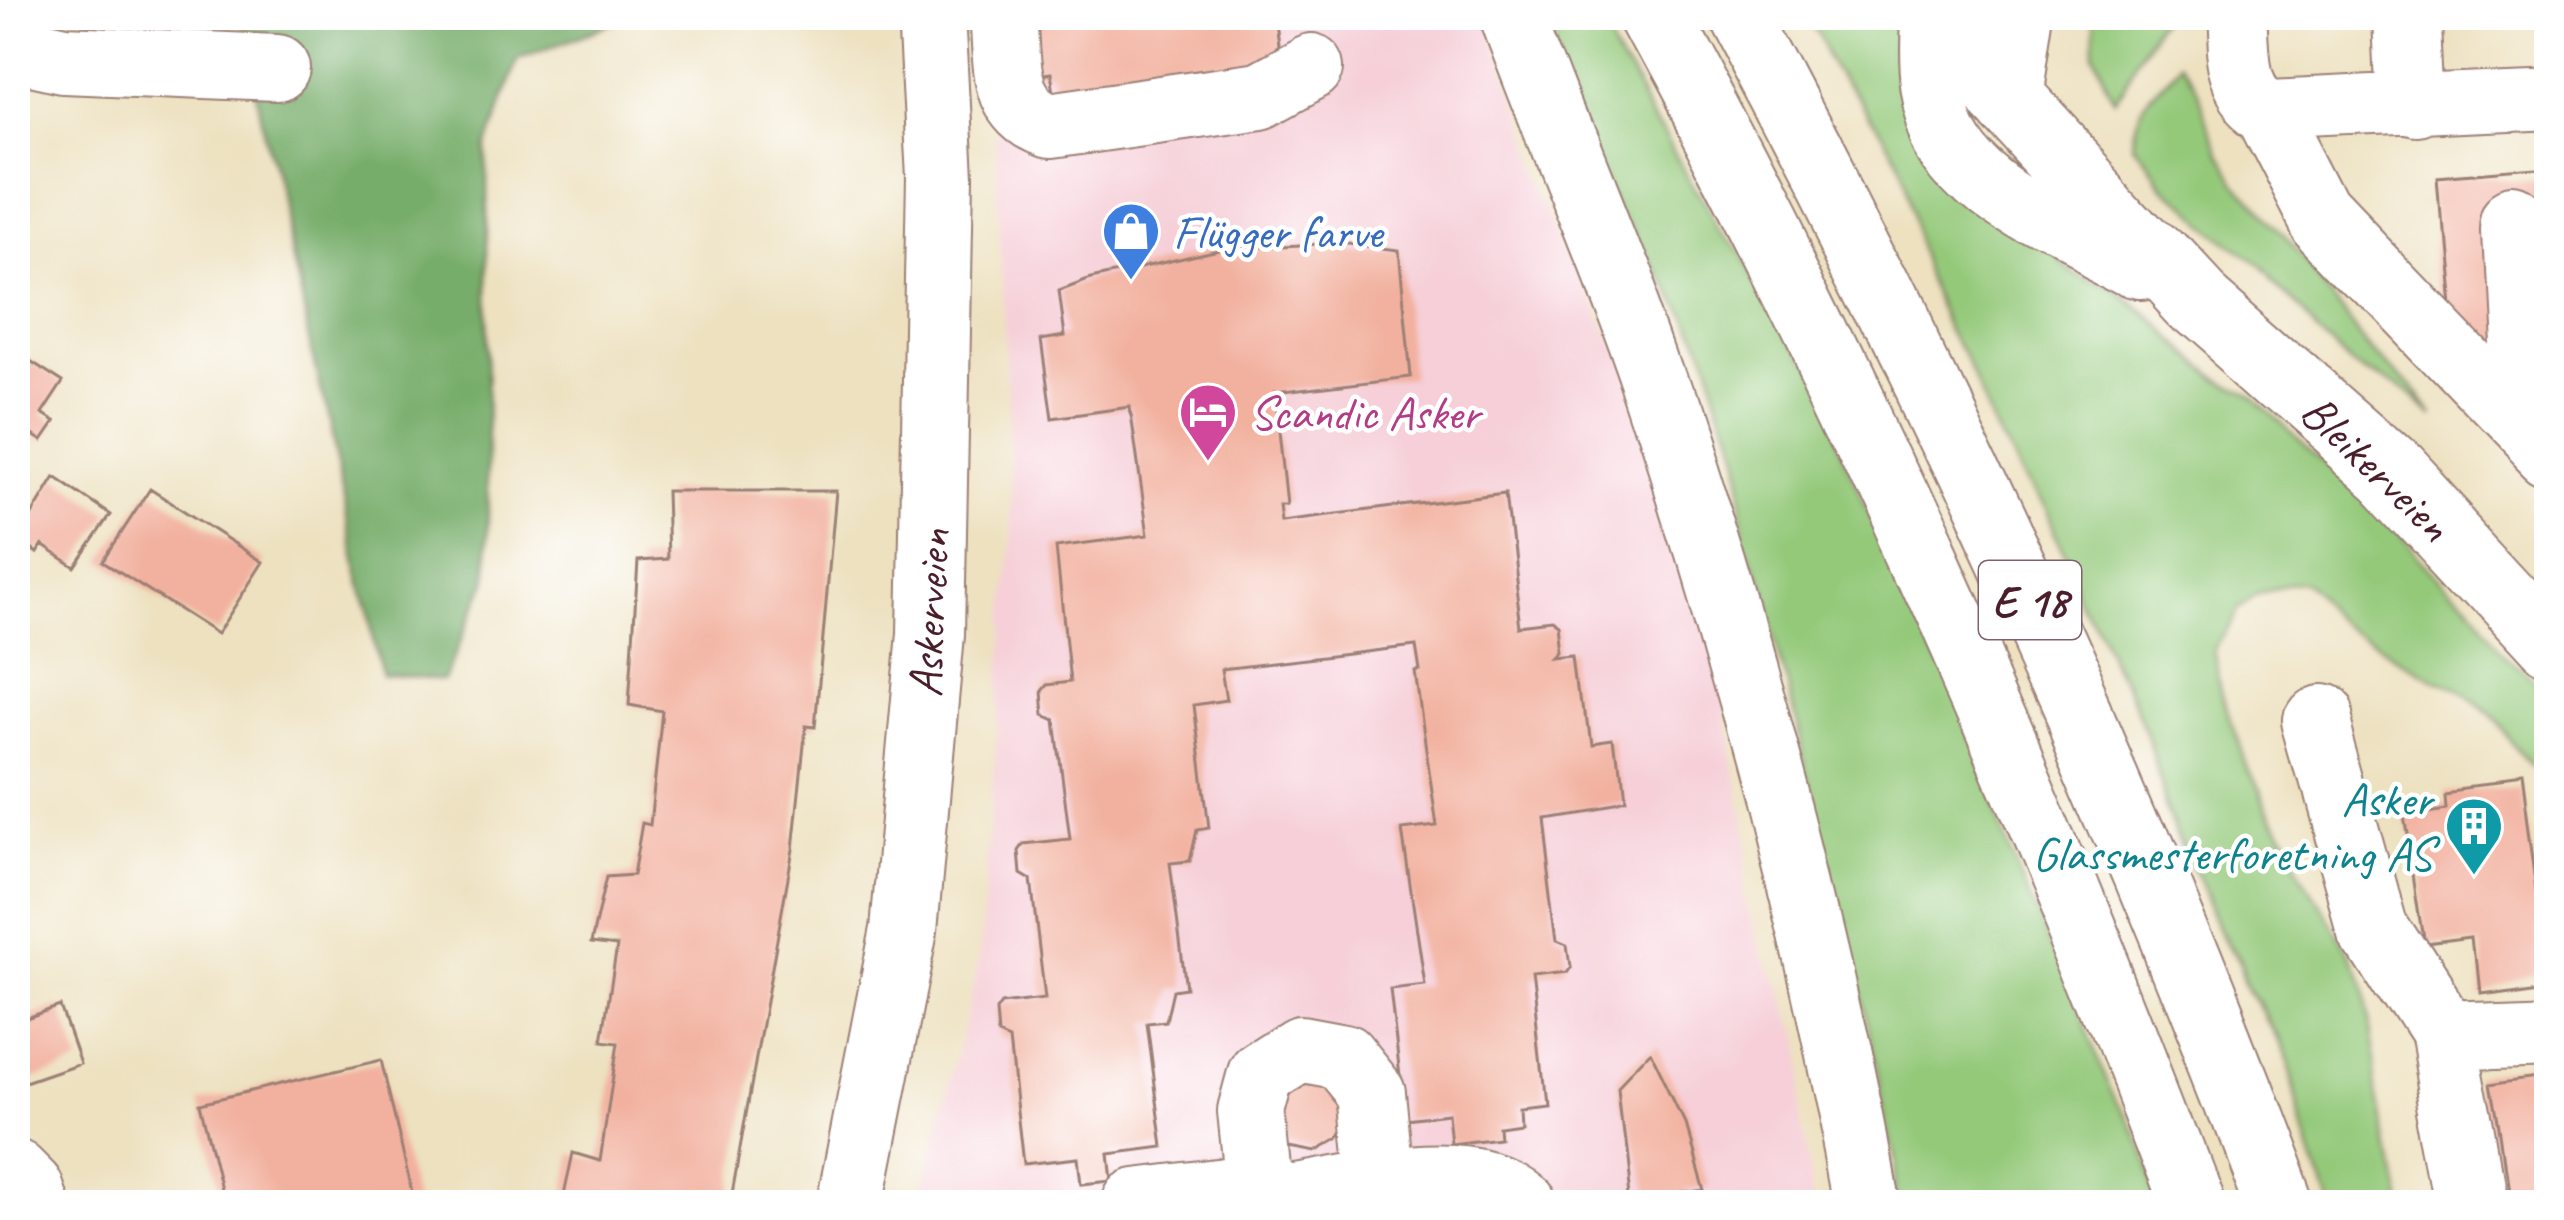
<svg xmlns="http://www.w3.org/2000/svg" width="2564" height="1220" font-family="Caveat,sans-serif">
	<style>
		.built { fill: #f6cfd8 }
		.green { fill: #94c97a; stroke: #6f7452; stroke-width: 3 }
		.forest { fill: #77ad6a; stroke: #60664a; stroke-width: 3 }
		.building { fill: #f2b19f }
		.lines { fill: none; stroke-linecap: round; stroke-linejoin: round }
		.minor-casing { stroke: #9c8076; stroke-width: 70 }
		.highway-casing { stroke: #9c8076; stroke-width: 70 }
		.minor { stroke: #fff; stroke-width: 66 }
		.highway { stroke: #fff; stroke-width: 66 }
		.labels { text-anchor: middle; stroke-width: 9; stroke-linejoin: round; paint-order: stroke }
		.shield { fill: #fff; stroke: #80626b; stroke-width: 3 }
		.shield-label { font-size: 45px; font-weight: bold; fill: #4a1f2b }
		.shop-label { font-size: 48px; fill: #366cbe; stroke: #fff; text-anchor: start }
		.hotel-label { font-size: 48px; fill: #b23c85; stroke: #fff; text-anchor: start }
		.street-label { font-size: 48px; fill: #4a1f2b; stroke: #fff }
		.culture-label { font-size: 48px; fill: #0d838f; stroke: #fff; text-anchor: end }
	</style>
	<rect width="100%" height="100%" fill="#fff"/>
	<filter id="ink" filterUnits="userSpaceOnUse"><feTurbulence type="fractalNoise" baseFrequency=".00833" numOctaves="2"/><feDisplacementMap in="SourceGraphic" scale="24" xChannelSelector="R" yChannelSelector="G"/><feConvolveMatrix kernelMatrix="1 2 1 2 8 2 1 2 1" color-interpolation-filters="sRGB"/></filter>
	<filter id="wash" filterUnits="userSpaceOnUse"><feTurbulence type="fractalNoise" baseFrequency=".004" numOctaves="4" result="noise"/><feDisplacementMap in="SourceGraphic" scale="48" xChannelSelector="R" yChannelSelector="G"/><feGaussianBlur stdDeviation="2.7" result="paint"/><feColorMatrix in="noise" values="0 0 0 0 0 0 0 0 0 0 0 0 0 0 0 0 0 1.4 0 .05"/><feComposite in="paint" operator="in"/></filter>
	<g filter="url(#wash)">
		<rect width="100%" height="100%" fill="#ede1c0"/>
		<path class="built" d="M990 15H1485L1695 590 1823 1205H920L979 963 1013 527Z"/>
		<path class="green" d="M1548 15H1605L1844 450 2125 1113 2154 1205H1910L1840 906 1723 471 1656 265Z
			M1802 15H1890L1906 35 1897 82 1903 120 1939 178 2060 257 2203 364 2404 551 2549 708V776C2482 701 2381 671 2307 601L2259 603 2235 614 2217 655 2234 728 2268 839 2349 965 2367 1027 2399 1205H2330L2281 1060 2137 706 1985 364Z
			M2094 15H2173V28L2115 110 2095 67Z
			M2177 76 2213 150 2427 427 2159 186 2134 154C2135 122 2155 98 2177 76Z"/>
		<path class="forest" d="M241 15H634L517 59 487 148 488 579 443 681 381 674Z"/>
		<g id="blocks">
			<path class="building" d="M1009 15H1273L1277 44 1265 70 1054 97 1050 74 1017 79Z
				M2549 171V418L2447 322 2434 180Z
				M1340 243 1399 250 1411 377 1274 393 1286 504H1279L1281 521 1505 493 1521 628 1555 624 1562 629 1565 654 1560 659 1580 657 1591 747 1612 744 1619 805 1542 818 1557 939 1567 943 1570 967 1565 974 1531 978 1545 1103 1518 1106 1519 1123 1498 1126 1499 1138 1451 1144 1448 1114 1405 1119 1390 989 1425 985 1402 830 1437 826 1415 672 1420 671 1416 646 1221 669 1226 700 1194 705 1209 828 1197 830 1190 861 1170 863 1186 988 1173 990 1166 1021 1147 1023 1163 1147 1109 1154 1112 1181 1081 1184 1078 1158 1023 1164 1009 1040 998 1035 996 1011 1001 1004 1045 999 1031 880 1021 874 1019 851 1024 844 1070 839 1055 720 1044 715 1042 691 1047 685 1070 682 1056 547 1148 535 1130 407 1052 418 1041 340 1065 336 1059 291 1091 279 1223 249Z
				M15 351 63 382 42 414 55 422 42 441 30 433 15 455Z
				M55 477 111 515 75 567 42 545 37 553 17 539Z
				M150 489 263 562 217 634 103 561Z
				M666 491H836L815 727 806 726 793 849 730 1205H562L573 1153 600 1161 618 1043 602 1041 617 946 591 943 606 877 633 875 642 823 650 825 662 711 629 705 638 561 668 559Z
				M2521 783 2549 980 2477 990 2471 942 2424 948 2404 813 2450 806 2449 793Z
				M60 1006 80 1063 25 1082 15 1053V1022Z
				M1650 1056 1684 1126 1702 1189 1675 1193 1677 1205H1610L1609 1199 1629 1197 1617 1091Z
				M381 1060 415 1205H225L200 1103Z
				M2549 1073V1205H2510L2491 1082Z
				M1282 1080 1341 1088 1345 1127 1338 1139 1315 1152 1289 1147 1278 1139Z"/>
		</g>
	</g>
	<g filter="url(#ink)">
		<use href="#blocks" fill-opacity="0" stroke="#9c8076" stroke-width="3"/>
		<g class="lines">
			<defs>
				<path id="minor" d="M1003 15C1008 62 999 108 1050 125L1260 95 1311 67
					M1929 15C1929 39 1926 65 1930 89 1945 185 2065 226 2140 268
					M1932 15 2195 300 2394 475 2549 643
					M2233 15C2236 52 2230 92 2267 110L2549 97
					M2410 15 2414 106
					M15 48 64 59 277 68
					M2009 99 2022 15
					M2267 110 2323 219 2549 455
					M2500 401 2522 360 2515 225
					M2316 721 2374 928 2442 1034 2473 1205
					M2442 1034 2549 1030
					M15 1173 30 1188 36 1205
					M1259 1187 1251 1111 1261 1074 1300 1049 1343 1057 1372 1093 1381 1186
					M1136 1202 1259 1187 1289 1198
					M850 1205 904 930 931 634 940 177 931 15
					M1288 1205 1289 1198C1356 1189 1471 1153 1522 1205"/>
				<path id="highway" d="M1513 15C1560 143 1616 268 1659 397 1747 661 1819 931 1869 1205
					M1654 15C1863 398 2037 797 2191 1205
					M1739 15C1945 400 2126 796 2279 1205"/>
			</defs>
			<use href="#minor" class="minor-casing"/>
			<use href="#highway" class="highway-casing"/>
			<use href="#minor" class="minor"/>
			<use href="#highway" class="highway"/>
		</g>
	</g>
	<defs>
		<symbol id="shop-pin" viewBox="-11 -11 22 30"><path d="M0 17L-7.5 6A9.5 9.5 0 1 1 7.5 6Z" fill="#3f7fe0" stroke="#fff"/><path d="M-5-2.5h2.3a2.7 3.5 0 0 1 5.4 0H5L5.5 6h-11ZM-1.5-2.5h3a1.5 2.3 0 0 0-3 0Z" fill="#fff"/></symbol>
		<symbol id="hotel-pin" viewBox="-11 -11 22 30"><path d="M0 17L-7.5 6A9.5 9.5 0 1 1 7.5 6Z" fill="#d1479c" stroke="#fff"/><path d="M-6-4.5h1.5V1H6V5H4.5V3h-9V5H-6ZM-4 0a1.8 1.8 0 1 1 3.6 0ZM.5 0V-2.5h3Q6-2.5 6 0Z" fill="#fff"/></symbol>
		<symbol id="building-pin" viewBox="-11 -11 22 30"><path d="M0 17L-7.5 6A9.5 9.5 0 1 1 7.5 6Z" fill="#0f9aa8" stroke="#fff"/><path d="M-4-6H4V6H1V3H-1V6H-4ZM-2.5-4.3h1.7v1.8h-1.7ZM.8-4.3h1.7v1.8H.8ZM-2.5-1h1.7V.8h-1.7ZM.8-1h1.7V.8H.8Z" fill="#fff"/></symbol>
	</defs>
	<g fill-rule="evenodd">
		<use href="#shop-pin" x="1098" y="198" width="66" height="90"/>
		<use href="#hotel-pin" x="1175" y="379" width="66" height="90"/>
		<use href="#building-pin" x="2441" y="793" width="66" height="90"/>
	</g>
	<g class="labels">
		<rect class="shield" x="1979" y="561" width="102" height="78" rx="9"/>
		<g class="shield-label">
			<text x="2030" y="616">E 18</text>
		</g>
		<g class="shop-label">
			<text x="1173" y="248">Flügger farve</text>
		</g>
		<g class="hotel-label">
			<text x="1250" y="429">Scandic Asker</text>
		</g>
		<g class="street-label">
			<text transform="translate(2377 467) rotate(44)" y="17">Bleikerveien</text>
			<text transform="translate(928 613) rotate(-87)" y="17">Askerveien</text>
		</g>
		<g class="culture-label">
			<text x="2432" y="815">Asker<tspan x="2432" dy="55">Glassmesterforetning AS</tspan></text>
		</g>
	</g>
	<rect width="2564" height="1220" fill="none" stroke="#fff" stroke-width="60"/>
</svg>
